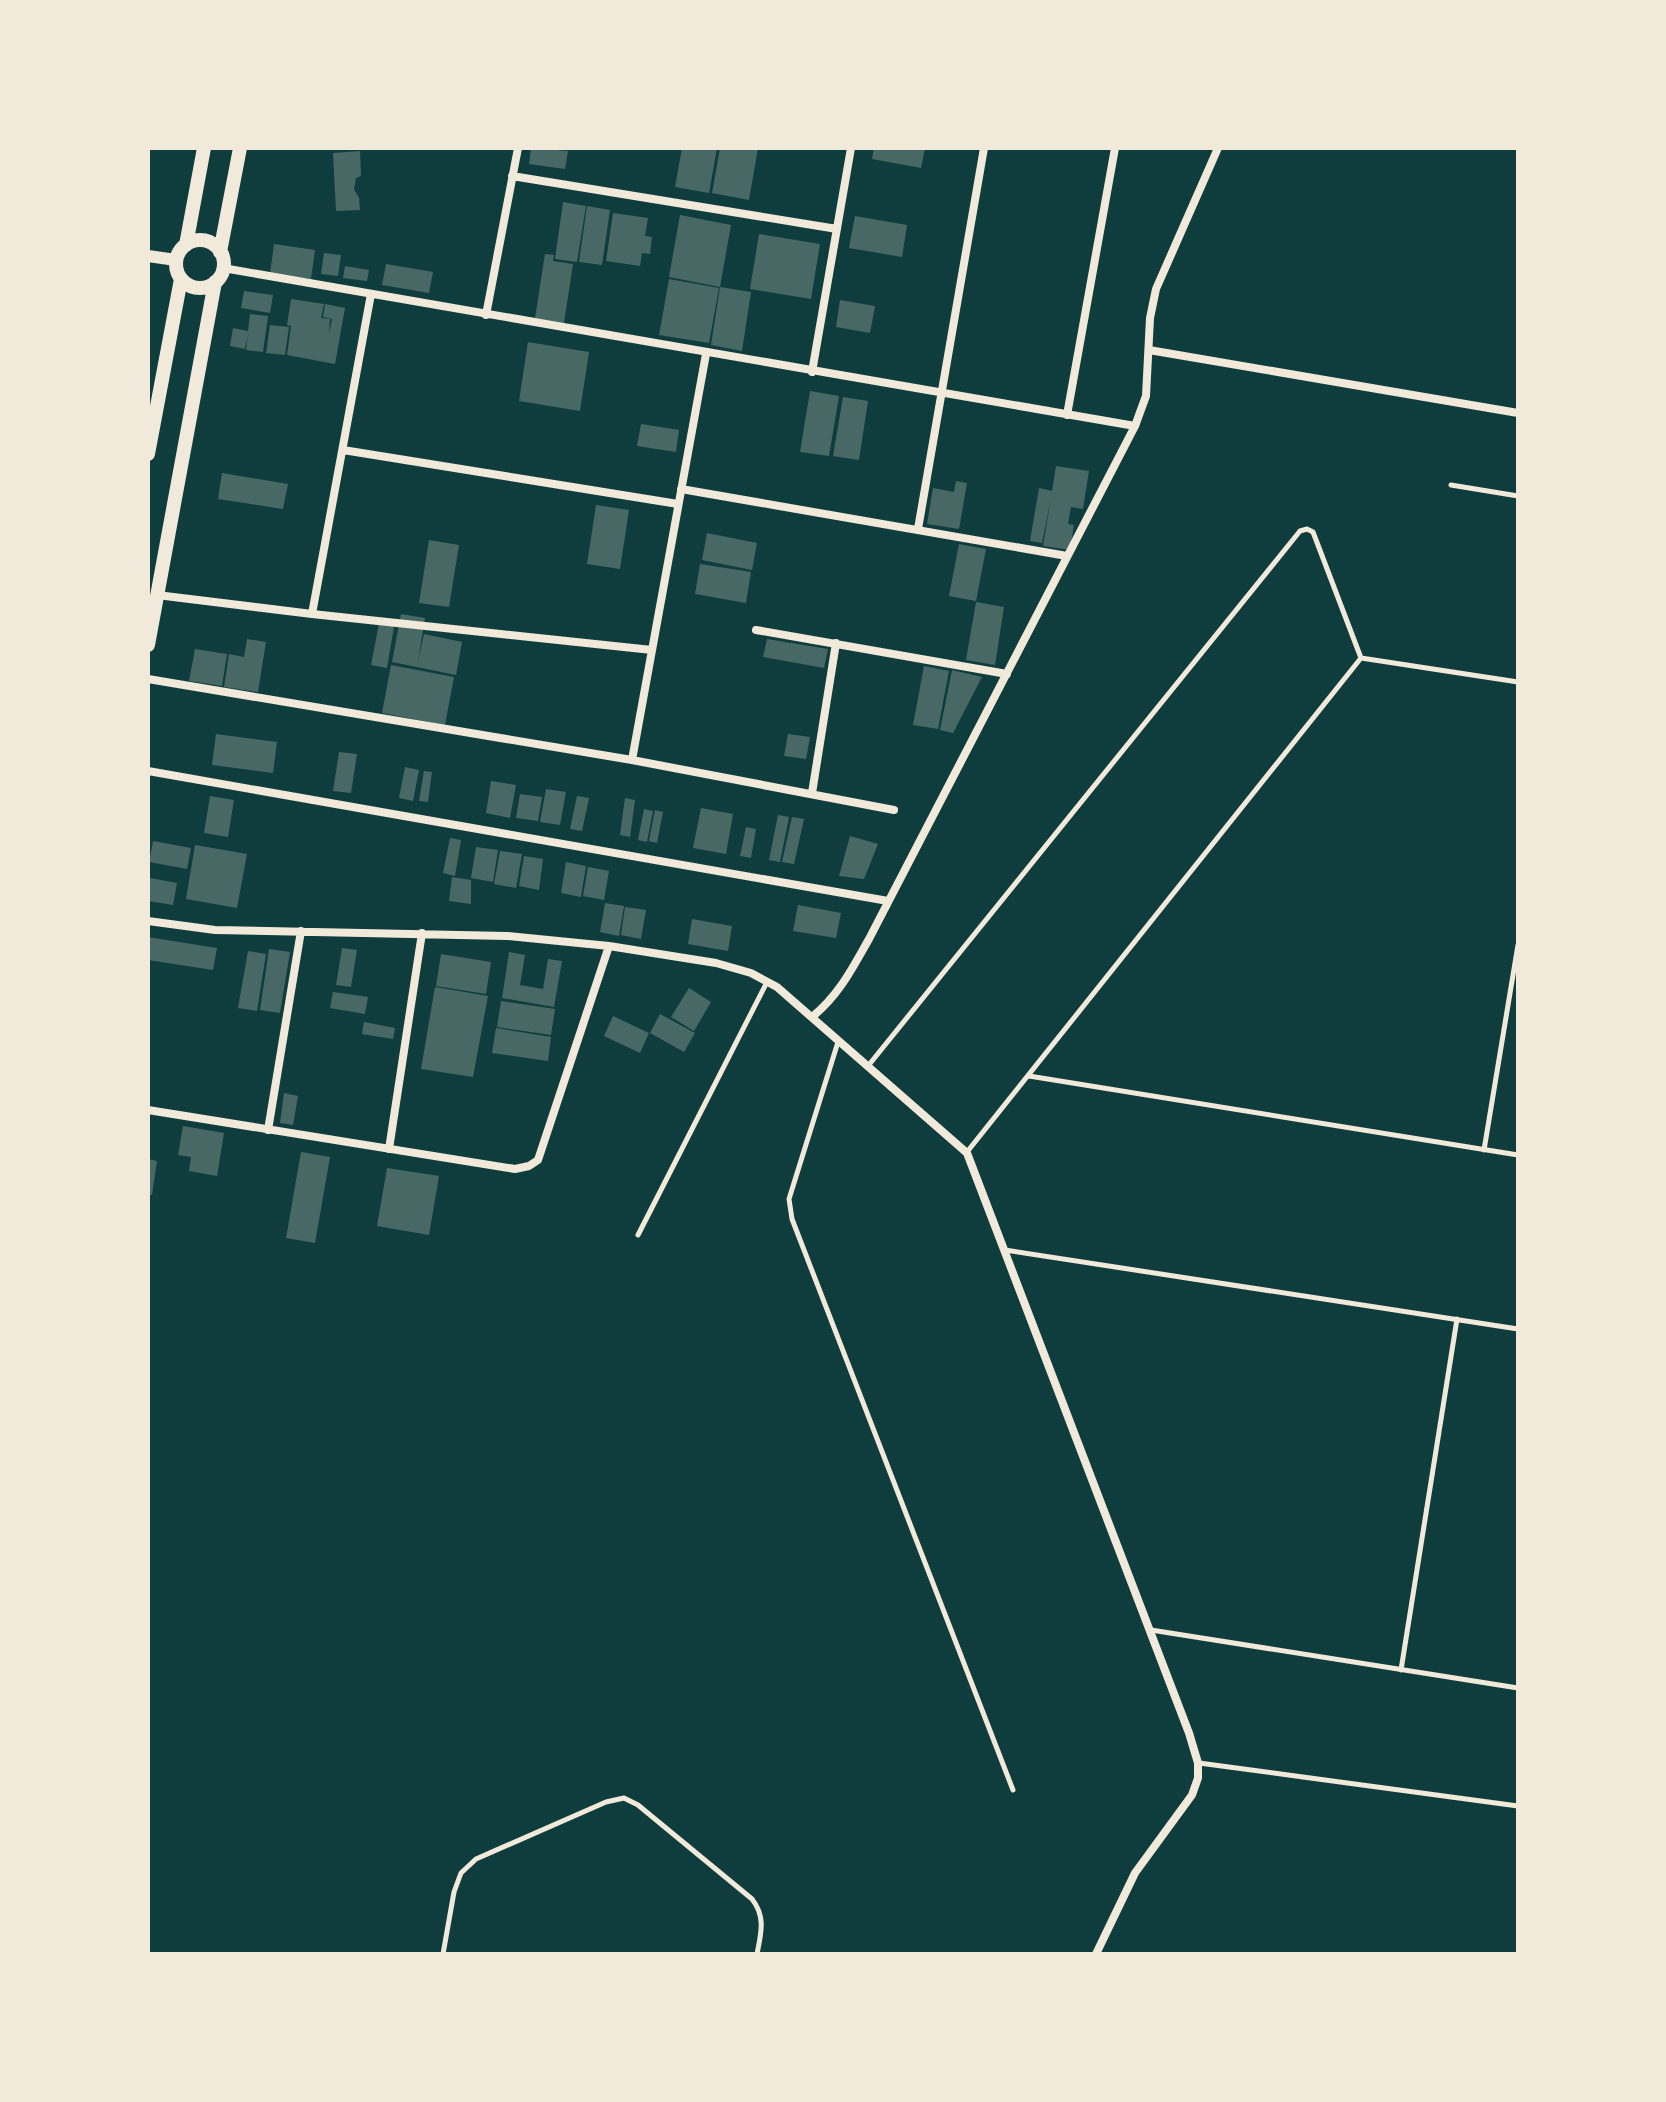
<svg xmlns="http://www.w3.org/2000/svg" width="1666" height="2102" font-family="Figtree,sans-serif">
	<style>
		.building { fill: #486865 }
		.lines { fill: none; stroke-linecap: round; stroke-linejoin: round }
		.service { stroke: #f1e9da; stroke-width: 5 }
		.minor { stroke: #f1e9da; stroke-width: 8 }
		.tertiary { stroke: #f1e9da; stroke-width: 12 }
		.secondary { stroke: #f1e9da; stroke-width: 14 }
	</style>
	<rect width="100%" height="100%" fill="#0f3d3e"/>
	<path class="building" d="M531 148 568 151 565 169 529 164Z
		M682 148H717L709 193 675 187Z
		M720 148H758L749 200 712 193Z
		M874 148H925L921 168 872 159Z
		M360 151 361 176 356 178 354 189 359 198 360 210 336 211 333 153Z
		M563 202 586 206 577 262 555 259Z
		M587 206 610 210 602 265 579 262Z
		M613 213 648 218 645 236 652 237 650 254 642 253 640 266 606 261Z
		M680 215 731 225 720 287 669 277Z
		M855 216 907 225 902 257 849 248Z
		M759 234 820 244 811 299 750 289Z
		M274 244 315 250 311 279 270 273Z
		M324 253 341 255 338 276 321 274Z
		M545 254 554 255 553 261 573 264 564 323 535 318Z
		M386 264 433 272 429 293 382 285Z
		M345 266 369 270 367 281 343 278Z
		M669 279 719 288 709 343 659 335Z
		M720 287 751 292 742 351 711 345Z
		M244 291 273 295 270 313 241 308Z
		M291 299 324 304 321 318 330 319 329 334 332 319 323 317 325 304 345 308 335 364 287 355 291 326 287 325Z
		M840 300 875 306 870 333 836 327Z
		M250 314 268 316 263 352 246 350 248 335 245 349 230 346 233 328 248 331Z
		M270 325 289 327 285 355 266 353Z
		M528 342 589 352 580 411 519 401Z
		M810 391 839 396 829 456 800 452Z
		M843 397 868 401 859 460 833 456Z
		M641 424 679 430 676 452 637 446Z
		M1056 466 1089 471 1083 509 1071 507 1068 524 1074 525 1070 550 1043 546 1051 498 1042 543 1030 541 1039 488 1052 491Z
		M222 473 288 484 283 509 218 499Z
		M956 481 967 483 959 529 927 524 933 488 954 492Z
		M596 505 629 510 620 569 587 564Z
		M707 533 757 543 752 570 702 560Z
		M429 540 459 545 449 607 419 603Z
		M959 544 986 549 976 601 949 596Z
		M700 564 751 572 746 603 695 594Z
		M976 602 1004 607 995 665 966 660Z
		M401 614 425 618 418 661 424 634 462 642 456 675 392 662Z
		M380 618 395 621 387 668 371 665Z
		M247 639 266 642 258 692 224 687 229 654 244 657Z
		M767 639 828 649 824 668 763 657Z
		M195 649 227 654 222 686 189 681Z
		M391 665 454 677 445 725 382 713Z
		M924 666 949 671 938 729 913 725Z
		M952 670 982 677 953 733 940 730Z
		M216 734 277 742 273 773 212 765Z
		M788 734 810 737 806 759 784 756Z
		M339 752 357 754 351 793 333 791Z
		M405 767 419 770 413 801 399 798Z
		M424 771 432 772 428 802 419 801Z
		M491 781 516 785 510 818 486 813Z
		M546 789 566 792 560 825 540 822Z
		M520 794 542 797 538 821 516 818Z
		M210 796 234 800 228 837 204 833Z
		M577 796 589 798 582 831 570 829Z
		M625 798 635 800 630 837 620 835Z
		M701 808 733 814 726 854 693 848Z
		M644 809 653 811 647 842 638 840Z
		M655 810 663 812 657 843 649 841Z
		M778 815 789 817 780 862 769 860Z
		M792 817 804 819 794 864 782 862Z
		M746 827 756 829 751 858 740 856Z
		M850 836 878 844 864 879 839 876Z
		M450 838 461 840 455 876 443 873Z
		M153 841 191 848 187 869 149 862Z
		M195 845 247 854 237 908 186 899Z
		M476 847 498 850 493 882 471 878Z
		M500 851 522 854 516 888 494 884Z
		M524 856 543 859 539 890 519 886Z
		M566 862 586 866 581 897 561 893Z
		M588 867 609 871 604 900 583 896Z
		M452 877 471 880V904L449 901Z
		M150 878 177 883 173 905 148 901Z
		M605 903 624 906 619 936 600 932Z
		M798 905 841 913 836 938 793 931Z
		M625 907 646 910 641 939 621 935Z
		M692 919 732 926 728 951 688 944Z
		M148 937 217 948 213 970 148 960Z
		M342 948 357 950 351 987 336 985Z
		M269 949 290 952 280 1013 260 1010Z
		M248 951 266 954 257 1011 238 1008Z
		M509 952 525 955 520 985 543 989 548 959 562 961 554 1007 502 998Z
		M441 954 491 962 486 994 436 986Z
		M435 987 488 996 473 1077 421 1069Z
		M689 988 711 1002 694 1031 671 1017Z
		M333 992 368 997 365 1014 330 1008Z
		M501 1001 555 1009 551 1035 497 1027Z
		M660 1014 695 1033 684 1052 650 1033Z
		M613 1016 649 1033 640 1053 604 1036Z
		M364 1022 395 1028 393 1039 362 1034Z
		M496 1028 551 1037 548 1061 492 1053Z
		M284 1093 298 1096 293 1125 280 1123Z
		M183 1126 224 1133 217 1176 189 1171 191 1157 178 1155Z
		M301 1152 330 1157 315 1243 286 1238Z
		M148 1159 157 1161 152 1195H148Z
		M387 1168 439 1176 429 1235 377 1226Z"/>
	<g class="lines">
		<path class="service" d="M1451 485 1518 496
			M838 1042 789 1199 792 1219 1013 1790
			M868 1066 1300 531 1307 529 1313 532 1361 658
			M1029 1076 1518 1155
			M1484 1150 1518 945
			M967 1152 1361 658 1518 682
			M638 1235 767 982
			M1005 1250 1518 1329
			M1151 1630 1518 1688
			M1401 1670 1457 1319
			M1199 1763 1518 1806
			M443 1954 454 1892 461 1873 476 1859 606 1802 624 1798 638 1805 752 1899C766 1917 761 1933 757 1954"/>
		<path class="minor" d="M512 176 837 229
			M223 268 1135 426
			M486 315 518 148
			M1149 350 1518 413
			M812 372 851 148
			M1067 415 1115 148
			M343 450 678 504
			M681 489 1067 556
			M918 529 984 148
			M157 595 312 614 652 650
			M312 614 371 294
			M756 630 1007 674
			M148 679 632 760 894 810
			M632 760 706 354
			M148 771 888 901
			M812 793 836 643
			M148 921 215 930 507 936 609 946 716 963 751 973 777 987 967 1153 1189 1733 1198 1763V1778L1192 1795 1135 1873 1096 1954
			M812 1017C839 995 852 969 869 939L1135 426 1146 396 1150 318 1156 289 1218 148
			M148 1110 515 1169 529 1166 538 1160 609 946
			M268 1130 301 931
			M389 1149 422 933"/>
		<path class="tertiary" d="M148 256 176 260"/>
		<path class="secondary" d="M176 264a24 24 0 1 1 48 0a24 24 0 1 1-48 0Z
			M186 245 204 148
			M220 252 240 148
			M148 454 181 279
			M148 645 215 282"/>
	</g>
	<rect width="1666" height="2102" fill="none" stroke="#f1e9da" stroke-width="300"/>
</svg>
